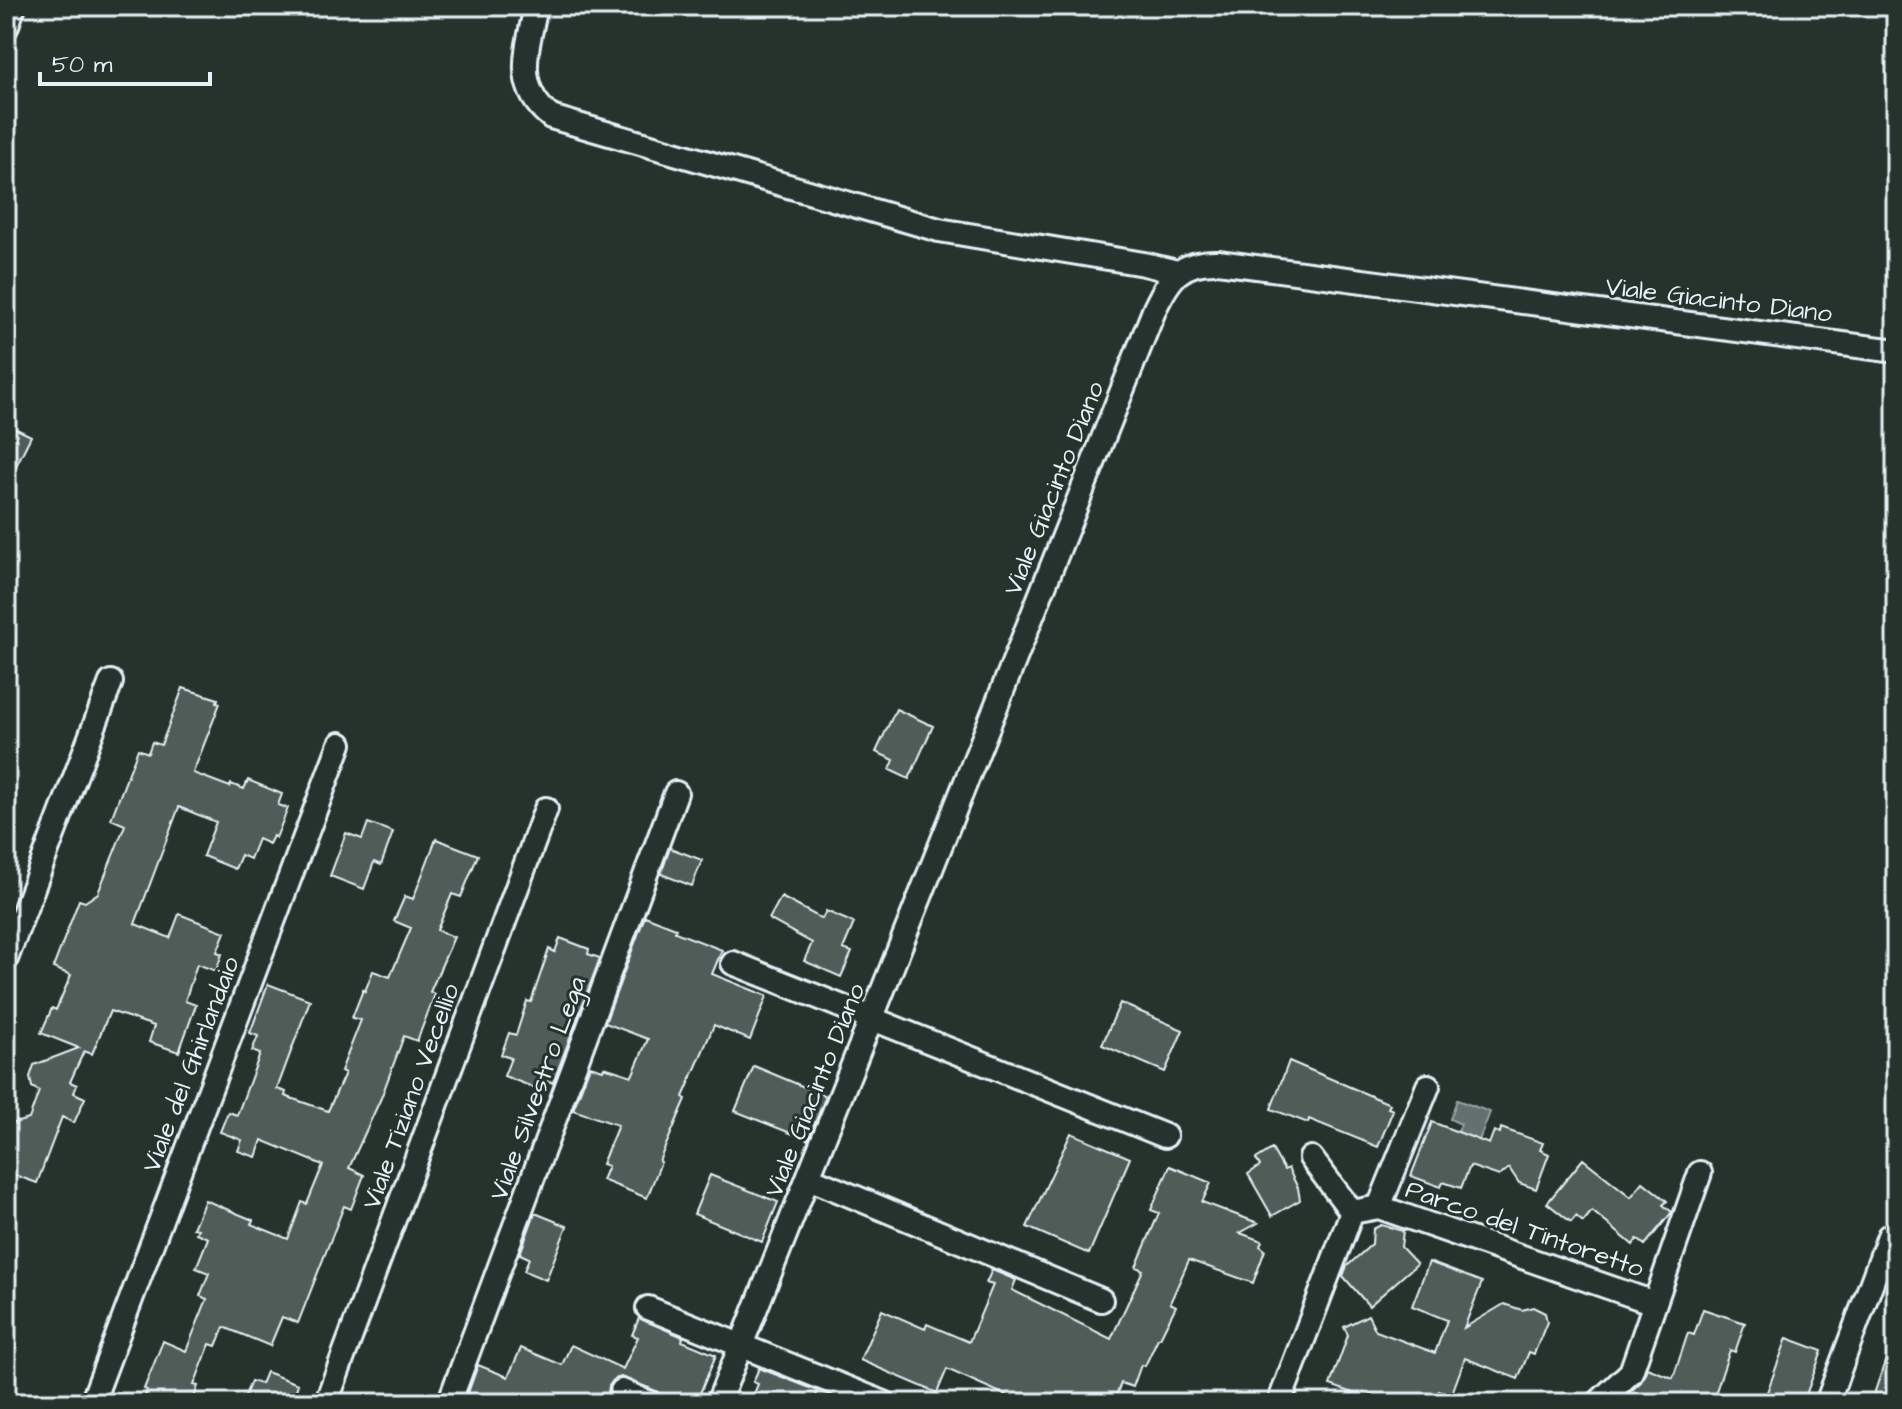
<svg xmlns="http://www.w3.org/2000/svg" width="1902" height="1409" font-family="'Architects Daughter',sans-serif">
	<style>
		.water { fill: #636f6d; stroke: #98a3a5; stroke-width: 2 }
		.building { fill: #505c59; stroke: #e8f1f8; stroke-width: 2 }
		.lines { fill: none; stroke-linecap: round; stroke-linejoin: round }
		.minor-casing { stroke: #e8f1f8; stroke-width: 28 }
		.minor { stroke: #26332d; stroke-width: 22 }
		.labels { text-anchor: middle; stroke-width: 6; stroke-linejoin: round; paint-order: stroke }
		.street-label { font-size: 26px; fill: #e8f1f8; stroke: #26332d }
	</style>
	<rect width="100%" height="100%" fill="#26332d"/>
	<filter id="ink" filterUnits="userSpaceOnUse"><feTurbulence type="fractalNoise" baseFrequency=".0125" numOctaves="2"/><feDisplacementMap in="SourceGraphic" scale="16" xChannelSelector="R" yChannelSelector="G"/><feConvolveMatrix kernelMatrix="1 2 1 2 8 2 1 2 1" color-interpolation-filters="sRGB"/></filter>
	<g filter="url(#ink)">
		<path class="water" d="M1457 1100 1490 1112 1478 1143 1458 1132 1461 1124 1450 1119Z"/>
		<path class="building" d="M6 424 31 436 6 486Z
			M183 688 218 699 217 702 220 703 193 773 230 787 231 784 244 789 248 780 282 794 278 805 288 808 276 838 273 836 269 844 258 839 250 859 241 855 235 869 203 856 216 822 179 807 135 924 170 938 179 914 225 932 217 952 222 954 216 971 197 964 185 1001 196 1005 179 1052 149 1042 154 1026 110 1011 92 1054 84 1051 70 1082 77 1085 74 1093 85 1098 74 1123 62 1117 37 1183 6 1172V1133L10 1124 29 1119 39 1091 32 1087 30 1077 34 1065 79 1048 41 1033 52 1008 56 1010 71 975 53 968 79 900 85 902 98 893 125 825 111 819 138 749 148 753 152 742 161 745Z
			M896 709 933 726 909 779 890 770 894 760 876 752Z
			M368 823 393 832 381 865 374 862 364 889 330 876 346 833 362 839Z
			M436 839 478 855 461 897 452 894 437 930 454 937 430 992 435 994 417 1041 404 1036 381 1098 349 1168 364 1175 351 1209 344 1206 298 1323 282 1317 270 1346 224 1327 216 1346 210 1344 194 1385 198 1386 192 1403H142L147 1390 144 1389 163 1341 186 1351 207 1299 200 1296 209 1273 196 1268 208 1238 196 1233 198 1229 193 1228 205 1200 253 1220 251 1224 288 1239 302 1202 307 1204 323 1165 262 1140 256 1157 238 1151 242 1140 220 1132 228 1112 237 1115 260 1054 252 1051 258 1036 250 1033 268 984 310 1000 277 1089 286 1092 285 1096 328 1111 345 1073 341 1071 361 1020 352 1018 363 990 365 991 373 971 390 977 411 928 394 921 405 896 413 899Z
			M670 848 702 860 692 886 661 874Z
			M781 897 822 919 826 911 854 923 843 949 852 952 841 977 804 961 812 943 769 919Z
			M645 916 676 928 675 932 722 950 712 974 767 996 750 1040 714 1025 683 1097 686 1099 659 1161 661 1162 647 1198 602 1180 608 1166 602 1164 618 1125 573 1110 590 1066 603 1070 604 1067 632 1076 648 1039 605 1023Z
			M560 938 589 949 588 954 600 958 553 1083 546 1080 544 1085 537 1082 535 1088 504 1076 511 1058 501 1055 509 1033 516 1035 527 1001 531 1002 549 949 555 952Z
			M1120 1003 1183 1030 1165 1072 1102 1045Z
			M1289 1061 1390 1104 1388 1108 1393 1110 1378 1147 1309 1119 1308 1123 1271 1109Z
			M754 1066 826 1096 808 1140 735 1111Z
			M1432 1122 1489 1144 1494 1131 1500 1133 1501 1128 1543 1143 1540 1150 1549 1154 1536 1189 1519 1183 1509 1168 1499 1176 1470 1166 1461 1188 1443 1182 1441 1187 1411 1176Z
			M1071 1133 1130 1158 1089 1254 1027 1227Z
			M1272 1149 1284 1170 1288 1168 1298 1188 1300 1200 1272 1216 1248 1174 1260 1166 1256 1159Z
			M1583 1159 1631 1197 1643 1182 1667 1201 1663 1205 1672 1212 1645 1245 1637 1239 1633 1245 1592 1211 1583 1222 1576 1216 1571 1222 1547 1203Z
			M1170 1166 1211 1183 1202 1202 1258 1223 1240 1233 1262 1241 1260 1246 1265 1250 1253 1283 1189 1260 1170 1303 1176 1306 1160 1338H1158L1145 1366 1141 1365 1133 1387 1121 1383 1113 1403H1023L947 1369 937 1393 860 1360 882 1310 925 1329 927 1324 969 1342 993 1285 986 1283 992 1270 1016 1280 1012 1290 1111 1339 1143 1270 1136 1267 1159 1213 1151 1210Z
			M710 1175 778 1202 762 1242 694 1214Z
			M535 1213 567 1226 546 1280 524 1271 529 1258 520 1254Z
			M1381 1225 1403 1231 1401 1247 1417 1264 1369 1306 1343 1276 1347 1266 1372 1244 1373 1229Z
			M1429 1262 1482 1282 1464 1328 1504 1304 1522 1310 1533 1307 1545 1313 1547 1322 1534 1354 1529 1352 1518 1379 1465 1358 1451 1396 1439 1391 1435 1403H1398L1371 1394 1368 1403H1349L1353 1393 1330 1385 1348 1335 1344 1327 1368 1315 1376 1331 1435 1353 1447 1320 1412 1306Z
			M1703 1309 1745 1323 1735 1352 1730 1350 1712 1403H1618L1641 1382 1647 1368 1673 1378 1688 1333 1694 1335Z
			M639 1318 683 1337 682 1341 716 1355 696 1403H664L662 1395 656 1391 621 1377 614 1379 609 1386 608 1393 615 1403H470L473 1395 468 1393 478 1365 508 1377 521 1348 562 1365 571 1345 623 1369 638 1337 632 1335Z
			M1787 1338 1822 1351 1803 1403H1763Z
			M1893 1338 1896 1339V1403H1871Z
			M759 1368 818 1391 813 1403H763L752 1399 758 1384 753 1382Z
			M266 1372 298 1384 294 1396 306 1401V1403H242L251 1381 261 1384Z"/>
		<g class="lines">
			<defs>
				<path id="minor" d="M536 6C528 48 512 86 551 117L939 230 1144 264 1177 272
					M6 28 14 6
					M6 959 111 682
					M733 963 1165 1136
					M1311 1158 1352 1212 1379 1207 1654 1303
					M809 1178 1101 1300
					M1379 1207 1428 1086
					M648 1308 884 1403
					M622 1391 650 1403
					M92 1403 340 744
					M326 1403 546 809
					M449 1403 676 793
					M718 1403 1155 308C1170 277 1181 261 1218 262L1896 351
					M1279 1403 1352 1212
					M1598 1403 1631 1372 1700 1173
					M1827 1403 1889 1236"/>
			</defs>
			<use href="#minor" class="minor-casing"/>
			<use href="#minor" class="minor"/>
		</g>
	</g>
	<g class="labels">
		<g class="street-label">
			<text transform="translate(1719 299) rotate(7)" y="9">Viale Giacinto Diano</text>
			<text transform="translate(1053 488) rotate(-68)" y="9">Viale Giacinto Diano</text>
			<text transform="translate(190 1064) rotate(-69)" y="9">Viale del Ghirlandaio</text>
			<text transform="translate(537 1088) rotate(-70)" y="9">Viale Silvestro Lega</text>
			<text transform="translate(814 1090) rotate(-68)" y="9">Viale Giacinto Diano</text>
			<text transform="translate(410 1096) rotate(-70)" y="9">Viale Tiziano Vecellio</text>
			<text transform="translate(1525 1228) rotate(19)" y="9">Parco del Tintoretto</text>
		</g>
	</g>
	<rect width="1902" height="1409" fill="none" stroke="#26332d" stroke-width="32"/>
	<rect x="16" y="16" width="1870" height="1377" fill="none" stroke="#e8f1f8" stroke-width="3" filter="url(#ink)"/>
	<path d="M40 72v12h170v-12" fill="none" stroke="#e8f1f8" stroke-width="4"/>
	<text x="52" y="72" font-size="24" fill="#e8f1f8" stroke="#26332d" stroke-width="6" paint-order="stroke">50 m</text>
</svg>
